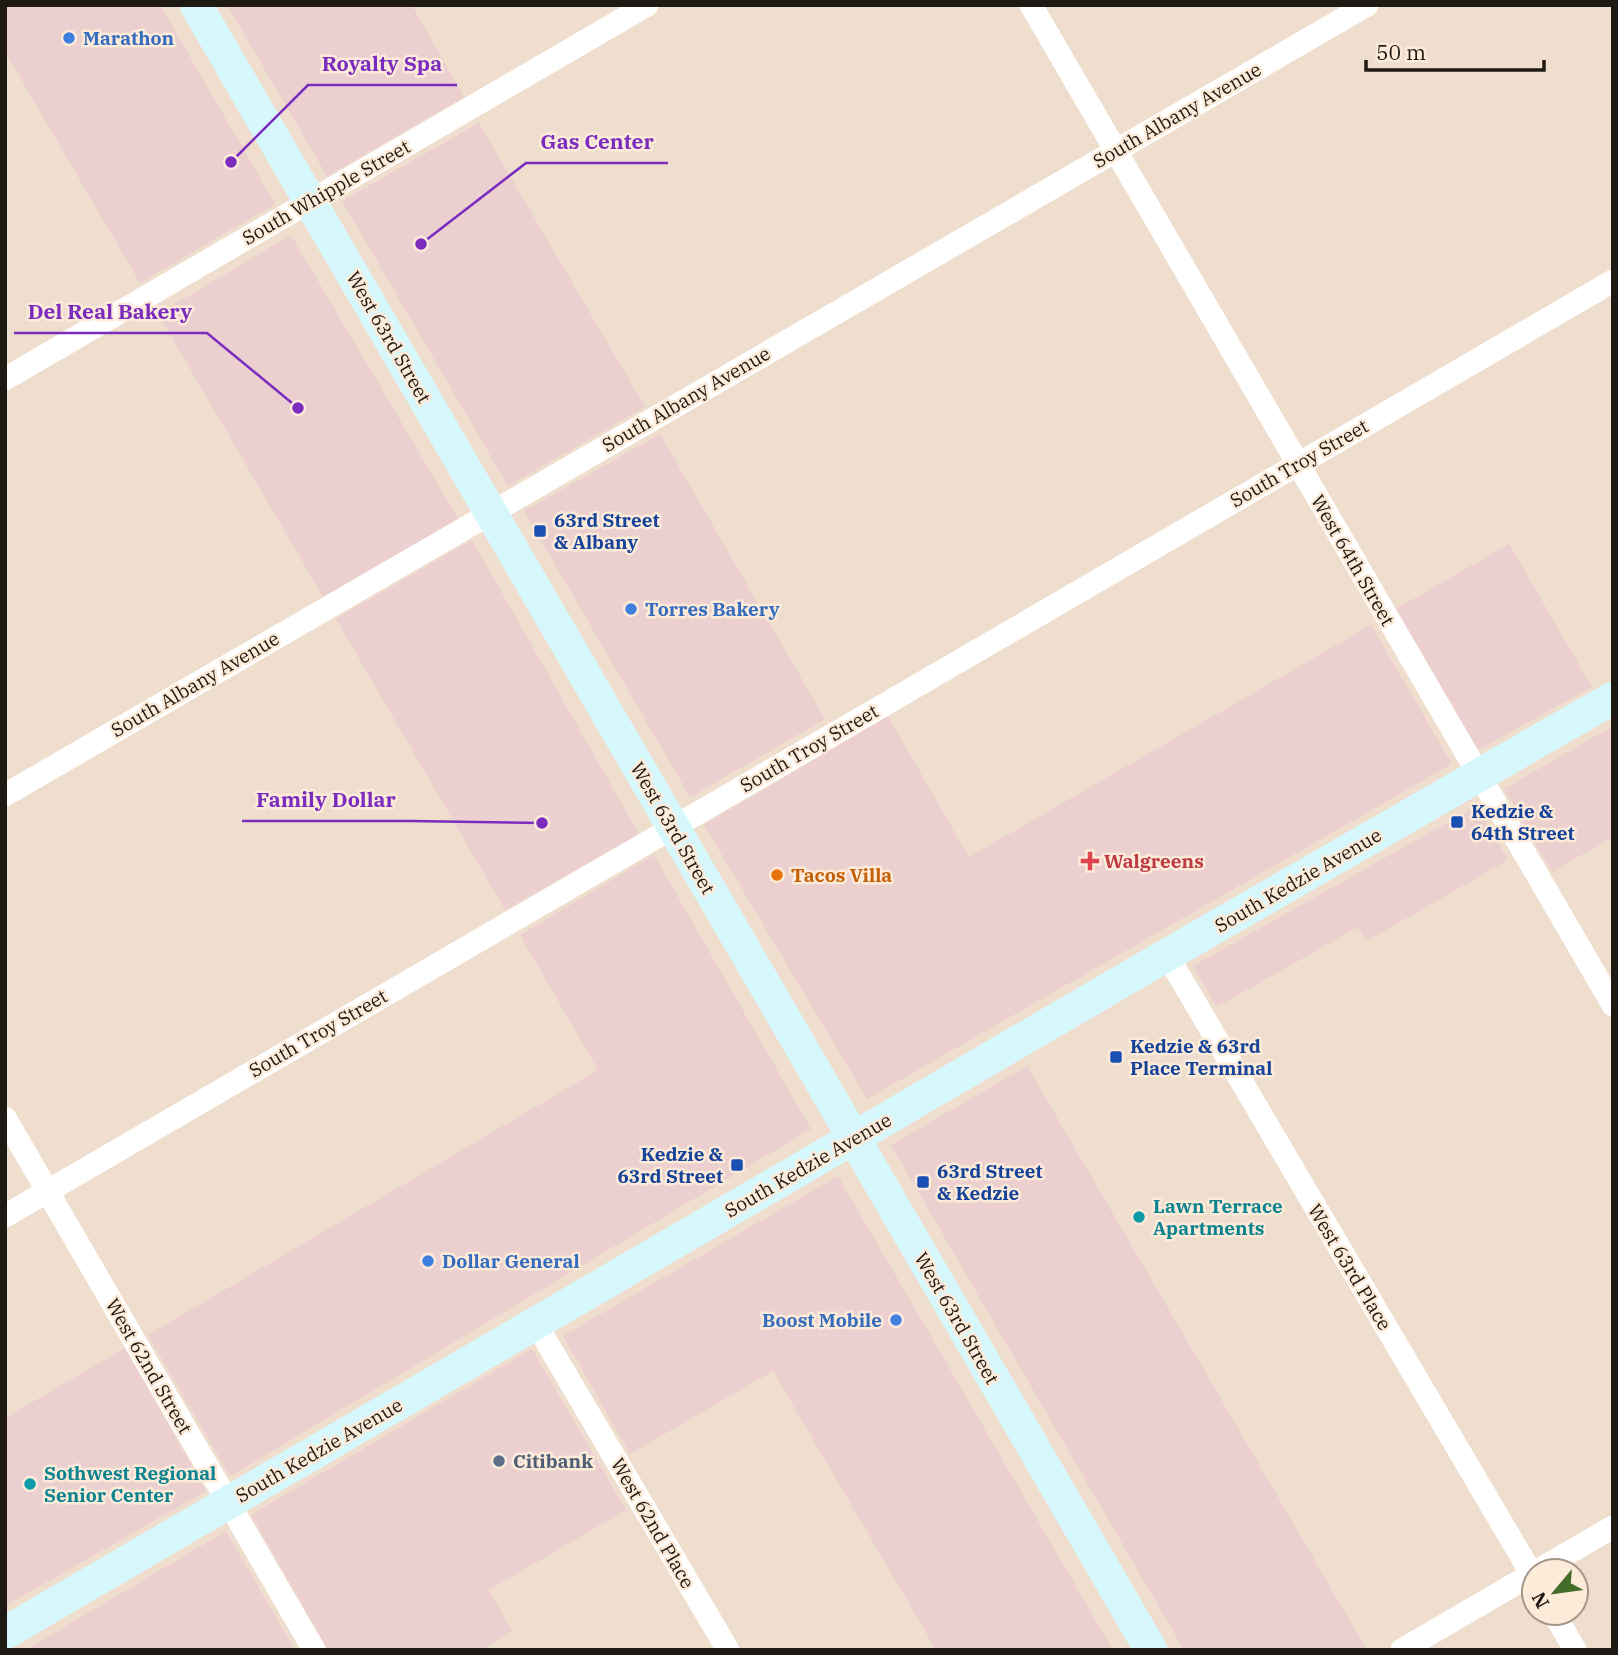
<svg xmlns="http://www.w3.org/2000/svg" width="1618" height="1655" font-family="'IBM Plex Serif',serif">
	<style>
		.commercial { fill: #ebd0cf }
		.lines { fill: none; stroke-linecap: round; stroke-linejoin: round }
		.minor { stroke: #fff; stroke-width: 23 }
		.secondary { stroke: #d6f8fd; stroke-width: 33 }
		.shop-dot { fill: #3f7fe0; stroke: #fdebda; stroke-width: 2.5 }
		.transit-dot { fill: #1a4fb4; stroke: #fdebda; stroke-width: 2.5 }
		.health-dot { fill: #e0444e; stroke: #fdebda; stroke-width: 2.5 }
		.food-dot { fill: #e8710a; stroke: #fdebda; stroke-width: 2.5 }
		.culture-dot { fill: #0f9aa8; stroke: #fdebda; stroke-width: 2.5 }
		.service-dot { fill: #5c6f8a; stroke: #fdebda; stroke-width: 2.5 }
		.labels { text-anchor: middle; stroke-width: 5; stroke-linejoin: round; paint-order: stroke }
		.shop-label { font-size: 19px; font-weight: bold; fill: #366cbe; stroke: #fdebda; text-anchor: start }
		.street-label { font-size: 19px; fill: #1f1913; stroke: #fdebda }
		.transit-label { font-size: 19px; font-weight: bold; fill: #164399; stroke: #fdebda; text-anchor: start }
		.health-label { font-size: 19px; font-weight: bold; fill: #be3a42; stroke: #fdebda; text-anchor: start }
		.food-label { font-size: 19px; font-weight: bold; fill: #c56008; stroke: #fdebda; text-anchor: start }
		.culture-label { font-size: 19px; font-weight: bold; fill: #0d838f; stroke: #fdebda; text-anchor: start }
		.service-label { font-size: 19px; font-weight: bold; fill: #4e5e75; stroke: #fdebda; text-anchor: start }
		.leader { fill: none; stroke: #7b2cbf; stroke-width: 2.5 }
		.callout-dot { fill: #7b2cbf; stroke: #fdebda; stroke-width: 2.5 }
		.callout-label { font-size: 21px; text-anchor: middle; font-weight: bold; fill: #7b2cbf; stroke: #fdebda; stroke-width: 5; stroke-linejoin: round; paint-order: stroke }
	</style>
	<rect width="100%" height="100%" fill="#efdecd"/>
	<path class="commercial" d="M5 5H160L275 204 140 283 5 52Z
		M227 5H412L464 97 327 176Z
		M479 123 645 407 508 486 342 201Z
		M291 235 459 520 323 597 158 314Z
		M660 434 825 719 690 797 524 511Z
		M472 540 639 834 505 910 336 619Z
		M1509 544 1592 687 1478 750 1396 609Z
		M1371 625 1452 764 867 1099 704 825 888 716 969 857Z
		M1613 726V837L1552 872 1504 789Z
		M1477 806 1508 860 1367 941 1358 927 1217 1007 1193 966Z
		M654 855 811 1129 230 1476 148 1335 598 1070 520 935Z
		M1027 1066 1189 1344 1367 1650H1184L891 1145Z
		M838 1176 1113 1650H936L773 1371 630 1454 563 1336Z
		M125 1348 206 1491 5 1606V1418Z
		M532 1349 626 1510 489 1590 512 1631 481 1650H328L251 1515Z
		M226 1531 295 1650H26Z"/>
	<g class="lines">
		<path class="minor" d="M1031 5 1613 1005
			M5 379 647 5
			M5 795 1367 5
			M1167 955 1534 1578
			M5 1118 314 1650
			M5 1216 1613 281
			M536 1324 728 1650
			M1537 1571 1613 1527
			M1554 1613 1575 1650
			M1402 1650 1534 1573"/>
		<path class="secondary" d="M196 5 1151 1650
			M5 1633 1167 955 1613 698"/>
	</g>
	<g class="shop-dot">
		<circle cx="69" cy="38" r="7"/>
		<circle cx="631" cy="609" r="7"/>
		<circle cx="428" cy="1261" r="7"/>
		<circle cx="896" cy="1320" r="7"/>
	</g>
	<g class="transit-dot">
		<rect x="533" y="524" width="14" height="14" rx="3.5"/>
		<rect x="1450" y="815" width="14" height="14" rx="3.5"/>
		<rect x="1109" y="1050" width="14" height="14" rx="3.5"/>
		<rect x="730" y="1158" width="14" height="14" rx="3.5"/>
		<rect x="916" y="1175" width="14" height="14" rx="3.5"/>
	</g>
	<path class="health-dot" d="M1086.5 850.5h7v7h7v7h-7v7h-7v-7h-7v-7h7z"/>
	<circle class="food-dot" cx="777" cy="875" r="7"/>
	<g class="culture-dot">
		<circle cx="1139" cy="1217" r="7"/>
		<circle cx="30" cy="1484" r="7"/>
	</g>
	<circle class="service-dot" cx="499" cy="1461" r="7"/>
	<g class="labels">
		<g class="shop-label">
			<text x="83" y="45">Marathon</text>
			<text x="645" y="616">Torres Bakery</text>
			<text x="442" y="1268">Dollar General</text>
			<text x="882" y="1327" text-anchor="end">Boost Mobile</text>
		</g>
		<g class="street-label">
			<text transform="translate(1177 115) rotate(-30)" y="7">South Albany Avenue</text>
			<text transform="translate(326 192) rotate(-30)" y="7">South Whipple Street</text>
			<text transform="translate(389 337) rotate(60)" y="7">West 63rd Street</text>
			<text transform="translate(686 399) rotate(-30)" y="7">South Albany Avenue</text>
			<text transform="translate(1299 463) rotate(-30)" y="7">South Troy Street</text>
			<text transform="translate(1353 560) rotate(60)" y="7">West 64th Street</text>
			<text transform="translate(195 684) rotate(-30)" y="7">South Albany Avenue</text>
			<text transform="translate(809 748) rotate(-30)" y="7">South Troy Street</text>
			<text transform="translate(673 828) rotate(60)" y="7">West 63rd Street</text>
			<text transform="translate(1298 880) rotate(-30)" y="7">South Kedzie Avenue</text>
			<text transform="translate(318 1033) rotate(-30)" y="7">South Troy Street</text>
			<text transform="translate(808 1165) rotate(-30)" y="7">South Kedzie Avenue</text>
			<text transform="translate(1350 1267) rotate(59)" y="7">West 63rd Place</text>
			<text transform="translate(957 1318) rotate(60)" y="7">West 63rd Street</text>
			<text transform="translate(149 1366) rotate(60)" y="7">West 62nd Street</text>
			<text transform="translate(319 1450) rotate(-30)" y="7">South Kedzie Avenue</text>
			<text transform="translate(653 1523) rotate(60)" y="7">West 62nd Place</text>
		</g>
		<g class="transit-label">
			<text x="554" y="527">63rd Street<tspan x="554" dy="22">&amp; Albany</tspan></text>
			<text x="1471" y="818">Kedzie &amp;<tspan x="1471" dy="22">64th Street</tspan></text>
			<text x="1130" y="1053">Kedzie &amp; 63rd<tspan x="1130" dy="22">Place Terminal</tspan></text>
			<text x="723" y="1161" text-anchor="end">Kedzie &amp;<tspan x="723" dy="22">63rd Street</tspan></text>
			<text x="937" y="1178">63rd Street<tspan x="937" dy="22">&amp; Kedzie</tspan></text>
		</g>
		<g class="health-label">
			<text x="1104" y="868">Walgreens</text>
		</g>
		<g class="food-label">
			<text x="791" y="882">Tacos Villa</text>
		</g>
		<g class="culture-label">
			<text x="1153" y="1213">Lawn Terrace<tspan x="1153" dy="22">Apartments</tspan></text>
			<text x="44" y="1480">Sothwest Regional<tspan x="44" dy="22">Senior Center</tspan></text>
		</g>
		<g class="service-label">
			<text x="513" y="1468">Citibank</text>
		</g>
	</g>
	<path class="leader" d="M231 162L308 85H457M421 244L526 163H668M298 408L207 333H14M542 823L410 821H242"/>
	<g class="callout-dot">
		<circle cx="231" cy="162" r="7"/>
		<circle cx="421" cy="244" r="7"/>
		<circle cx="298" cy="408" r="7"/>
		<circle cx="542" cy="823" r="7"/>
	</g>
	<g class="callout-label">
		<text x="382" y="71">Royalty Spa</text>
		<text x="597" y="149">Gas Center</text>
		<text x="110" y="319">Del Real Bakery</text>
		<text x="326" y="807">Family Dollar</text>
	</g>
	<rect width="1618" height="1655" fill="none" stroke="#1f1913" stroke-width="14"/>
	<g transform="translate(1555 1592) rotate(241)"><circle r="33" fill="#fdebda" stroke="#a4978a" stroke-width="2"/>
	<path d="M0-5L12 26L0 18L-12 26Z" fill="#446d29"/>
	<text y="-10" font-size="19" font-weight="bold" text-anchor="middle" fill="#1f1913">N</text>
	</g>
	<path d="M1366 60v10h178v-10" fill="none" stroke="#1f1913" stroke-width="3.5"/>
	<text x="1376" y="60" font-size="21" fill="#1f1913" stroke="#fdebda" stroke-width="5" paint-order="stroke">50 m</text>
</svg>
